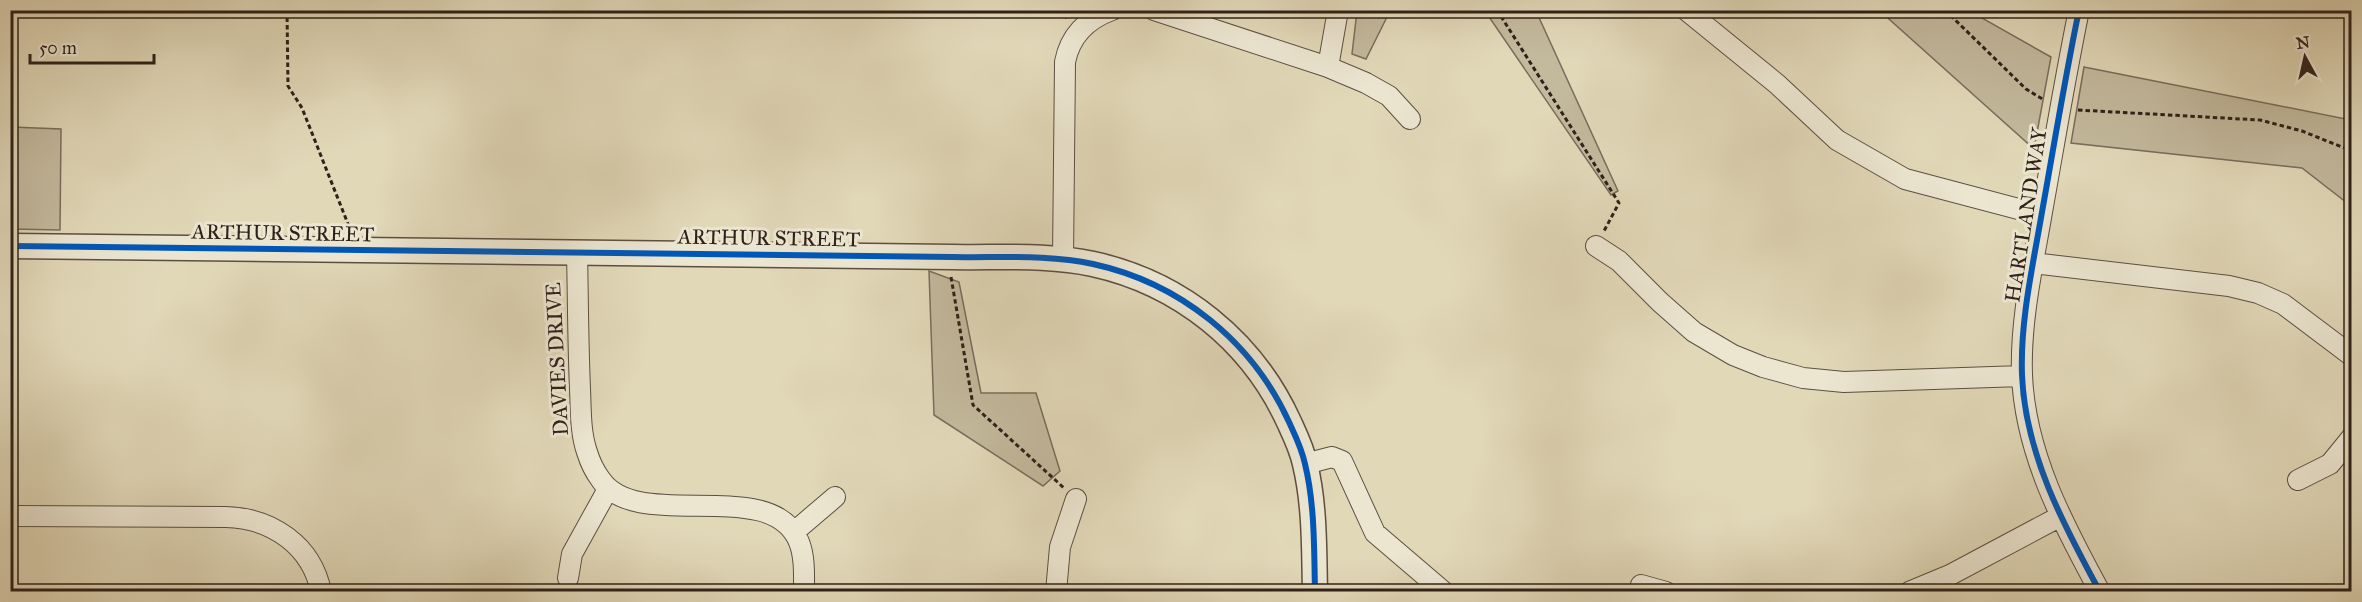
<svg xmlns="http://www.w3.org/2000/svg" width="2362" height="602" font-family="'IM FELL Great Primer',serif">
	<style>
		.green { fill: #c3b99d; stroke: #796d5c; stroke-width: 1.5 }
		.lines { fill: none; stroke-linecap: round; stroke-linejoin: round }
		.minor-casing { stroke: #5c4f42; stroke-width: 22 }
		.tertiary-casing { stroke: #5c4f42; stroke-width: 27 }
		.path { stroke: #2f211a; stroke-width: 3; stroke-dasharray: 4.5 3; stroke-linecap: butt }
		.minor { stroke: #ece6d1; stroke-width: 20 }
		.tertiary { stroke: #ece6d1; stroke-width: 24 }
		.cycleway-casing { stroke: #ece6d1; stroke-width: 10 }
		.cycleway { stroke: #0057b8; stroke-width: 6 }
		.labels { text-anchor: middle; stroke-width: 6; stroke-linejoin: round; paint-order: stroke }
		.street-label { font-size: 21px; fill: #2f211a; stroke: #ece6d1 }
	</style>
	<rect width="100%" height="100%" fill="#e1d8b8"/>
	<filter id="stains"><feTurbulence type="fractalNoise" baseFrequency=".00333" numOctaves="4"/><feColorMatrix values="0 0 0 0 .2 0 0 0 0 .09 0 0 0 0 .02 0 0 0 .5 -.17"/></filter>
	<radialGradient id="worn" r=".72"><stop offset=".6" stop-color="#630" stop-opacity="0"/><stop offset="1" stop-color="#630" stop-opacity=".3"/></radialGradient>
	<path class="green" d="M1357 11H1401L1388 15 1366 59 1352 54Z
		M1485 11H1536L1618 191 1611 195Z
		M1880 11H1973L1980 17 2051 57 2034 149Z
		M2084 67 2351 120V206L2302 168 2071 143Z
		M11 127 61 129 60 230 11 229Z
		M929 271 959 282 981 393H1036L1060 471 1043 486 934 415Z"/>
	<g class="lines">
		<defs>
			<path id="minor" d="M1154 10 1328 67 1366 83 1389 96 1410 119
				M1686 10 1777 84 1837 140 1905 179 2041 215
				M2079 10C2065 78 2054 145 2042 212 2033 265 2020 321 2022 375 2025 453 2063 524 2100 592
				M1328 67 1338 10
				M1596 246 1619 261 1660 302 1694 332 1733 355 1763 367 1803 378 1844 382 2022 376
				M577 252C578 298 578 343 580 389 581 409 580 432 587 452 590 462 595 472 601 480 638 534 772 474 799 542 805 557 804 575 804 592
				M1063 260 1065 62C1070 36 1087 19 1112 10
				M2033 263 2229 286 2258 293 2283 304 2352 356
				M1305 464 1332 457 1342 461 1375 533 1444 592
				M2298 480 2330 464 2352 437
				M10 516 226 517C271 518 312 545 321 592
				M794 532 835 497
				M568 578 572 554 608 489
				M1641 585 1666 592
				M1056 592 1060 547 1076 499
				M1909 592 1950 575 2059 517"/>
			<path id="tertiary" d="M10 246 952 257C998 258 1048 254 1093 264 1180 283 1252 341 1289 422 1295 435 1302 449 1305 464 1315 505 1314 550 1315 592"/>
		</defs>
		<use href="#minor" class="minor-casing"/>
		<use href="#tertiary" class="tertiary-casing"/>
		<path class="path" d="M287 10 288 86 302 108 350 229
			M1027 10 1066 16 1064 20
			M1497 10 1619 203 1604 231
			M1945 10 2026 89 2044 100
			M2078 110 2260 120 2302 131 2352 151
			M951 277 973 405 1064 488"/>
		<use href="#minor" class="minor"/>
		<use href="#tertiary" class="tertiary"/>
		<defs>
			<path id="cycleway" d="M2079 10C2065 78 2054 145 2042 212 2033 265 2020 321 2022 375 2025 453 2063 524 2100 592
				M10 246 952 257C998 258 1048 254 1093 264 1180 283 1252 341 1289 422 1295 435 1302 449 1305 464 1315 505 1314 550 1315 592"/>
		</defs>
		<use href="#cycleway" class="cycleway-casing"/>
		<use href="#cycleway" class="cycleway"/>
	</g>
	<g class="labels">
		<g class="street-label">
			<text transform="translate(2026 215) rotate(-81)" y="7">HARTLAND WAY</text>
			<text transform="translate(283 233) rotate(1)" y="7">ARTHUR STREET</text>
			<text transform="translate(769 238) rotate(1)" y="7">ARTHUR STREET</text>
			<text transform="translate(557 359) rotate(-93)" y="7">DAVIES DRIVE</text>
		</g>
	</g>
	<rect width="2362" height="602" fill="none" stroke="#e1d8b8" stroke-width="36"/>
	<rect x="12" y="12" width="2338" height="578" fill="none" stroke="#2f211a" stroke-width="3"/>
	<rect x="18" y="18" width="2326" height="566" fill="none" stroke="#2f211a" stroke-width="1.5"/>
	<g transform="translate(2305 57) rotate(352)" stroke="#ece6d1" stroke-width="4.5" paint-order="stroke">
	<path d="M0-4.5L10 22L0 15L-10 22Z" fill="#2f211a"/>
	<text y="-9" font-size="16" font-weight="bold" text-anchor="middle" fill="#2f211a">N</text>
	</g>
	<path d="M30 54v9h124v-9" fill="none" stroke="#2f211a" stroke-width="3"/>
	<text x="39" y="54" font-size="18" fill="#2f211a" stroke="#ece6d1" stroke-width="4.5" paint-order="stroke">50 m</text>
	<rect width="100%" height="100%" filter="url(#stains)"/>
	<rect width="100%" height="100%" fill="url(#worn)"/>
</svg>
